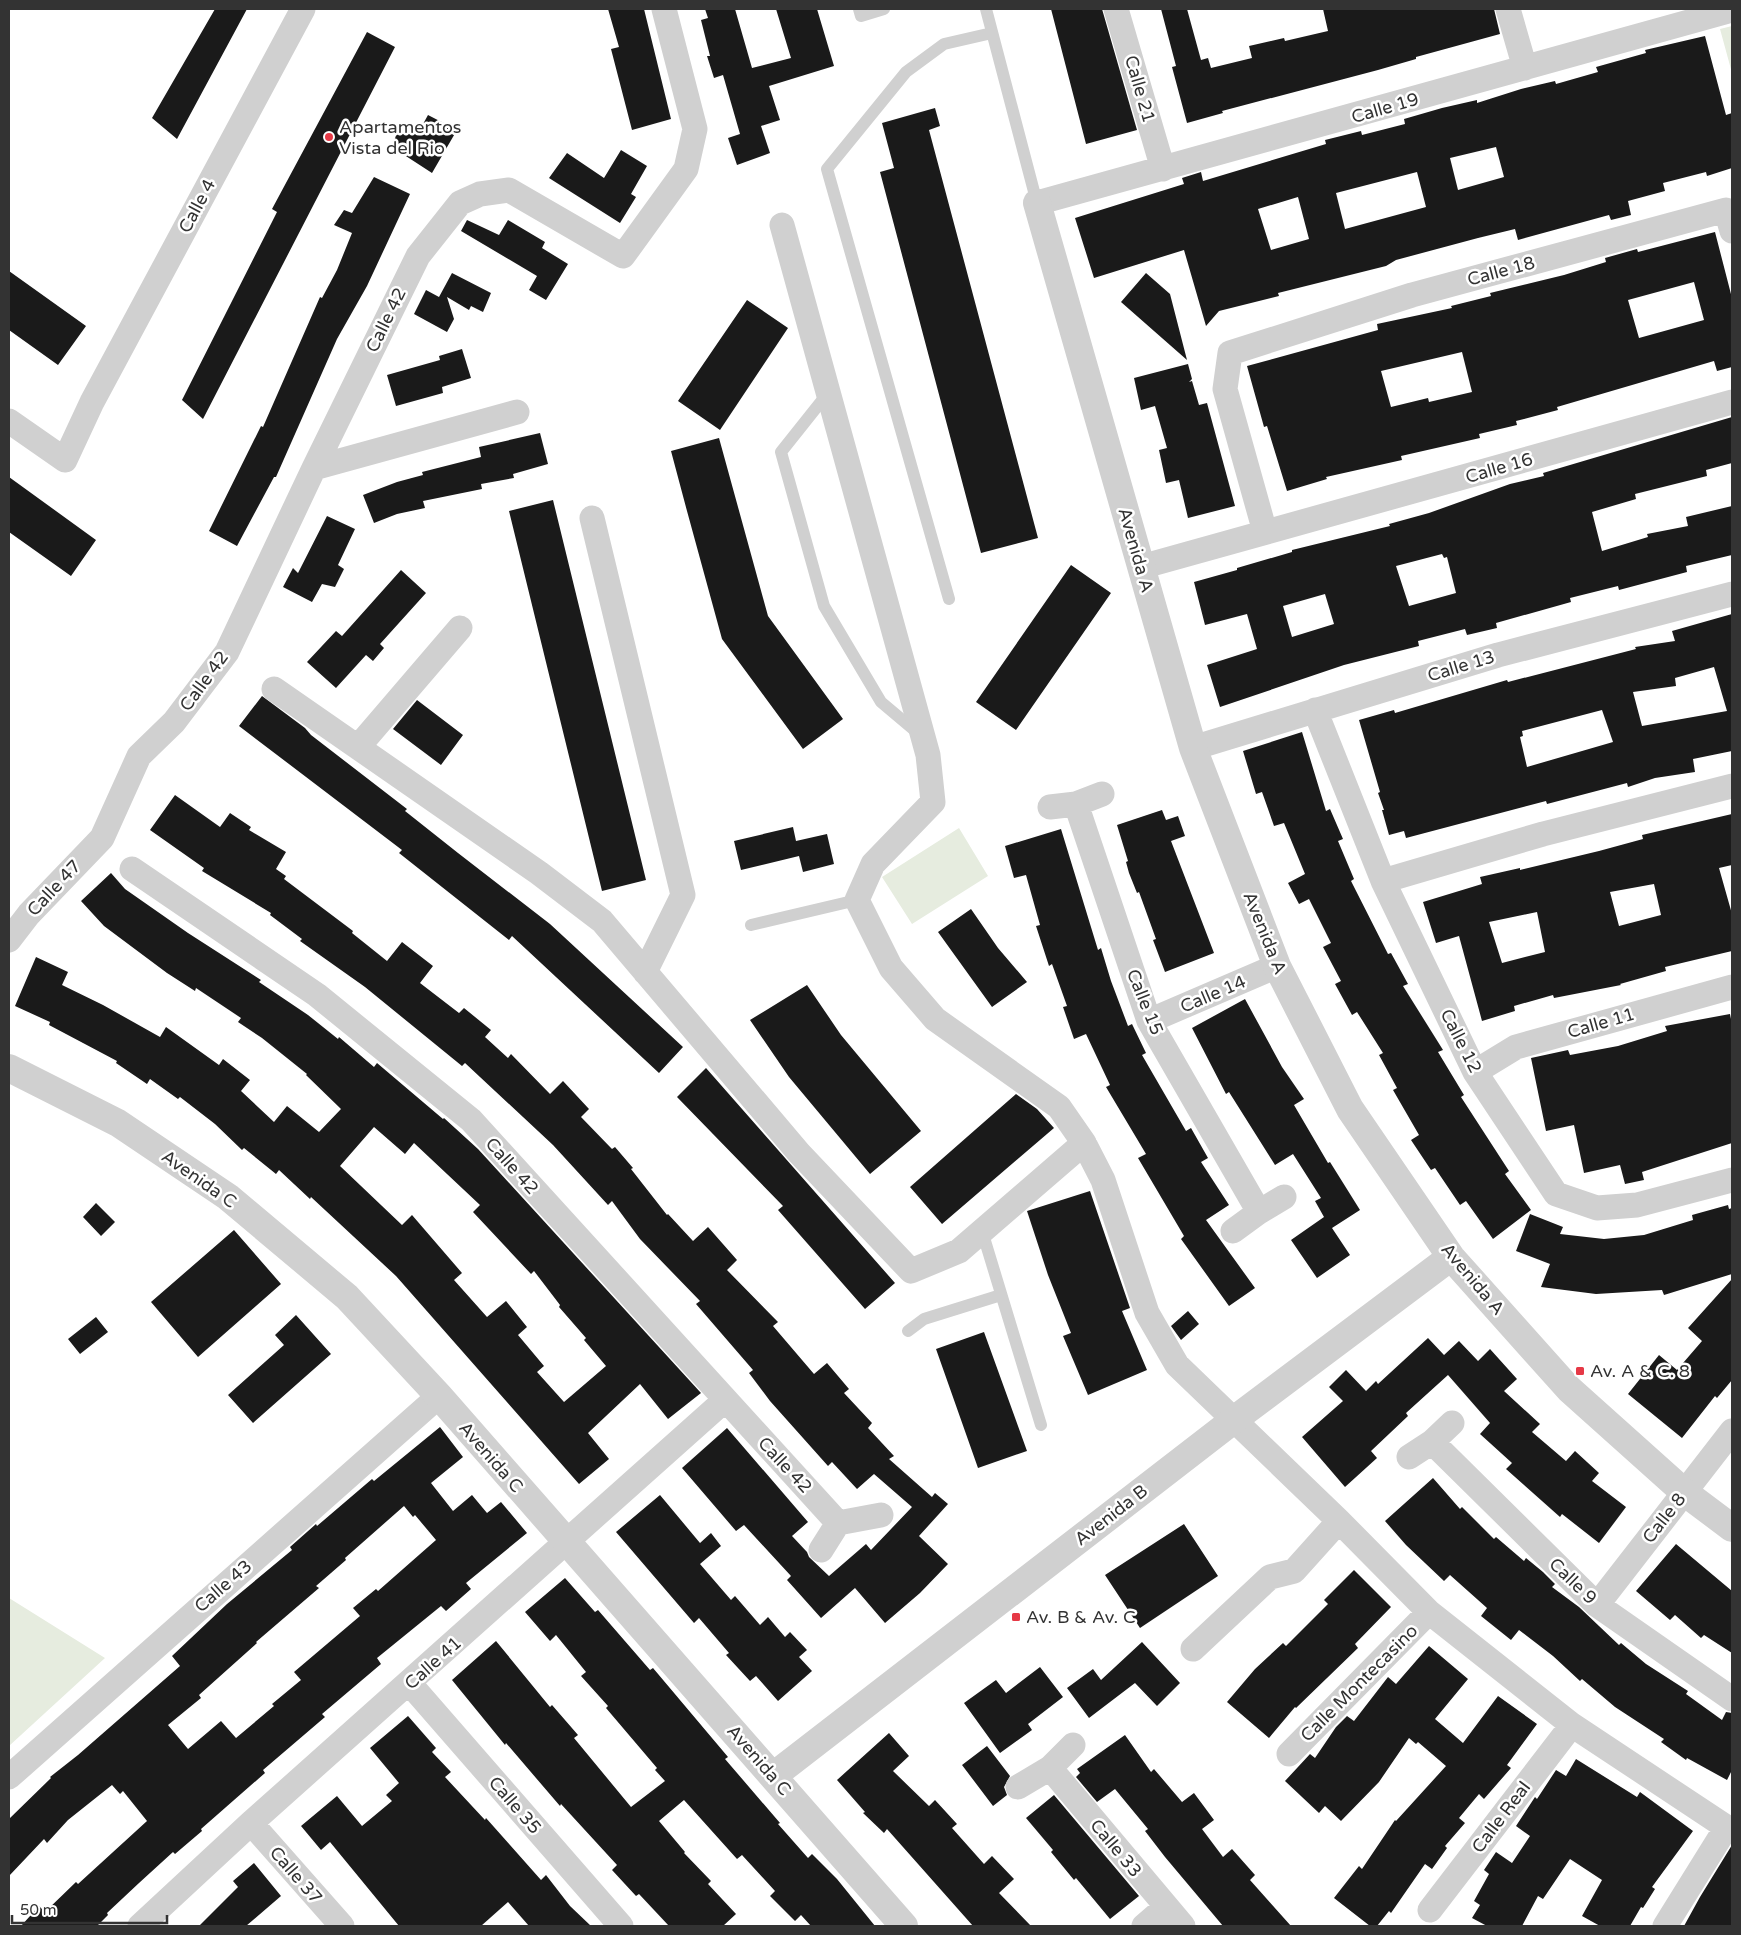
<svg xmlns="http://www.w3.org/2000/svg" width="1741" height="1935" font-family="'Varela Round',sans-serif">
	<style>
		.green { fill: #e6ecdf }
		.building { fill: #1a1a1a; fill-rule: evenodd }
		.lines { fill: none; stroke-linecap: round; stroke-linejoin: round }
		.service { stroke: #d0d0d0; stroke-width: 12 }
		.minor { stroke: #d0d0d0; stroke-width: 25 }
		.tertiary { stroke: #d0d0d0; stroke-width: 28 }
		.poi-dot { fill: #e63946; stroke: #fff; stroke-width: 2 }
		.labels { text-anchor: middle; stroke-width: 5; stroke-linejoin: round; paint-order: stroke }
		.street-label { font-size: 18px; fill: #333; stroke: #fff }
		.poi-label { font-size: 18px; fill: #333; stroke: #fff; text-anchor: start }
	</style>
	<rect width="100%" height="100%" fill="#fff"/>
	<path class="green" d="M1732 26V73L1720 29Z
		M959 828 988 876 912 924 882 877Z
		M9 1598 105 1658 9 1746Z"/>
	<path class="building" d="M215 9H247L177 139 152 118Z
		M608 9H644L671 119 632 130 611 49 619 47Z
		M705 9H735L752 68 791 58 776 9H817L834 66 769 86 780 120 761 126 770 153 737 165 728 138 740 134 723 75 714 78 707 56H710L701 20 708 18Z
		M1051 9H1102L1137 130 1086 144Z
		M1161 9H1187L1201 60 1208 58 1211 68 1252 58 1249 46 1284 38 1285 41 1328 31 1323 9H1494L1500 34 1416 57V59L1378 70 1222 111 1223 113 1187 123 1172 67 1176 66Z
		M367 32 395 47 203 419 182 400 277 212 272 209Z
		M1705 36 1726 115 1732 113V168L1707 176 1706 172 1663 183 1665 191 1628 201 1631 215 1611 220 1609 215 1518 240 1515 229 1478 238 1396 260 1386 266 1278 293 1279 296 1219 311 1206 326 1184 250 1094 278 1075 218 1184 184 1182 178 1201 172 1203 181 1326 144 1325 140 1361 131 1362 135 1405 124 1404 119 1442 108 1477 100V103L1521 89 1555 81 1556 84 1598 72 1596 67 1646 53 1645 50ZM1496 147 1504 177 1458 190 1450 158ZM1417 172 1426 207 1345 229 1336 193ZM1298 197 1309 239 1271 250 1258 209Z
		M935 108 940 126 929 130 1038 538 981 553 880 172 894 168 882 123Z
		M428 115 457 130 432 173 392 147 400 124 417 135Z
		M621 150 647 166 631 194 636 197 620 223 549 178 567 153 604 178Z
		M374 177 410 194 367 286 337 339 276 477H274L237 546 209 531 261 426 263 427 320 297 322 298 337 270 352 233 334 225 344 210 352 213Z
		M467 220 499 235 508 220 545 242 542 248 568 264 546 300 529 290 537 276 461 231Z
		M1715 232 1732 298V367L1717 371 1714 361 1557 407 1558 410 1516 421 1517 425 1479 434 1480 438 1401 456 1402 460 1326 477 1327 479 1287 491 1267 426 1264 427 1247 366 1378 330 1377 324 1452 308 1451 306 1491 296 1490 293 1564 275 1606 262 1605 258 1637 249 1638 252ZM1694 282 1704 320 1639 338 1628 300ZM1462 352 1472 392 1429 402 1428 398 1391 407 1381 371Z
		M9 271 86 326 58 365 9 330Z
		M452 273 491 293 483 312 471 306 469 310 447 297 454 319 447 332 414 314 426 290 439 297Z
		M1146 273 1170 294 1187 360 1121 302Z
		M747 300 788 328 720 430 678 401Z
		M462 349 471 378 442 387 443 393 396 406 387 375 440 360 439 356Z
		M1188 364 1192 379 1189 382 1192 381 1199 405 1207 403 1235 506 1188 518 1179 480 1166 483 1159 450 1167 448 1155 406 1141 410 1134 378Z
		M1732 417V463L1706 470 1707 476 1635 494 1636 499 1592 512 1602 551 1648 537 1647 534 1688 526 1686 517 1732 506V555L1686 566 1687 572 1619 590 1618 586 1570 598 1571 602 1496 623 1497 628 1467 635 1465 629 1418 641 1419 646 1344 665 1220 707 1207 665 1257 649 1247 614 1205 625 1194 582 1237 570V568L1292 552V550L1390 526 1389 524 1429 513 1510 484 1544 476 1543 473ZM1442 554 1444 558 1447 557 1456 593 1409 606 1396 566ZM1325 594 1334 624 1292 637 1283 606Z
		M540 433 548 464 513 474 514 478 481 484 482 489 423 501 425 508 397 514 374 523 363 495 397 482 423 475 422 472 481 457 479 447Z
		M719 438 768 616 843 719 803 749 722 639 687 511 671 451Z
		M9 477 96 540 71 576 9 532Z
		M553 500 646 880 602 891 509 511Z
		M327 516 355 529 338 565 344 569 335 587 322 584 312 602 283 587 293 568 298 573Z
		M1071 565 1111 593 1016 730 976 702Z
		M401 570 426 593 380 644 384 648 373 661 366 655 336 688 307 662 336 631 342 636Z
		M1732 614V751L1693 759 1695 772 1655 778 1628 787 1627 783 1547 804 1546 801 1406 838 1404 831 1389 835 1382 810H1384L1378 793 1380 792 1359 720 1394 710 1395 713 1507 680 1508 682 1636 649 1635 647 1675 641 1672 631ZM1714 667 1727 711 1642 726 1633 692 1676 686 1675 678ZM1602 710 1613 742 1527 767 1520 737 1523 736 1522 731Z
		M262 696 305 728 311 735 407 809 405 811 458 853 550 924 683 1047 659 1073 512 936 509 940 399 853 402 850 239 726Z
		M417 700 463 735 441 765 393 729Z
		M1302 732 1326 811 1330 809 1343 839 1338 841 1354 879 1351 881 1388 954 1391 953 1408 984 1403 986 1443 1050 1438 1052 1464 1095 1461 1097 1509 1171 1505 1174 1531 1210 1493 1239 1466 1201 1460 1205 1435 1168 1431 1170 1411 1140 1419 1135 1393 1090 1397 1088 1379 1055 1383 1053 1357 1012 1352 1015 1335 984 1341 981 1323 947 1331 943 1309 899 1299 904 1288 883 1305 874 1284 823 1274 826 1262 792 1256 794 1243 751Z
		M175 795 220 827 230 813 251 827 249 830 286 852 276 869 286 876 284 879 353 931 352 933 387 961 402 942 433 966 420 983 459 1013 464 1008 491 1030 485 1037 508 1058 511 1054 550 1094 563 1081 589 1109 581 1117 612 1149 615 1147 633 1168 631 1169 667 1215 668 1214 693 1241 708 1227 737 1260 727 1270 778 1322 773 1326 814 1374 827 1363 849 1389 844 1393 872 1423 868 1428 894 1456 889 1459 932 1497 935 1493 948 1504 919 1536 948 1564 920 1593 885 1623 855 1588 821 1618 787 1580 791 1576 744 1525 736 1531 682 1468 727 1428 808 1522 792 1536 807 1552 809 1557 829 1576 866 1544 871 1550 912 1507 874 1474 857 1489 832 1462 828 1466 770 1401 749 1373 753 1370 696 1304 700 1301 640 1239 612 1201 608 1205 553 1145 465 1063 462 1066 365 987 300 941 302 939 270 915 271 913 202 871 204 868 150 830Z
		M1162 810 1166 820 1178 816 1185 836 1171 841 1214 953 1165 972 1153 940 1156 939 1139 892 1137 893 1129 873 1126 862 1128 861 1117 825Z
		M1732 814V865L1719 868 1732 914V951L1665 967 1666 971 1620 984 1621 985 1554 998 1553 995 1514 1006 1515 1011 1482 1021 1459 936 1436 943 1423 902 1482 884 1480 877 1520 868V870L1599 851 1643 839 1642 835ZM1654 884 1661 915 1619 926 1610 892ZM1537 912 1545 952 1502 963 1489 922Z
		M793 827 796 841 827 834 834 864 803 872 799 856 741 870 734 841Z
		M1061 829 1098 950 1101 948 1111 981 1128 1026 1132 1024 1146 1053 1142 1055 1186 1131 1191 1128 1208 1158 1201 1162 1229 1205 1206 1220 1255 1288 1229 1306 1181 1239 1184 1236 1138 1158 1146 1154 1106 1087 1110 1085 1086 1034 1074 1039 1063 1007 1067 1006 1052 964 1049 966 1036 926 1040 925 1026 875 1014 878 1005 846Z
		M111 873 125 889 188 933 261 980 259 982 308 1015 338 1039 339 1037 374 1067 377 1063 443 1119 444 1118 478 1149 701 1393 668 1419 640 1384 588 1433 609 1459 579 1484 396 1276 311 1197 310 1199 279 1170 276 1174 244 1148 242 1150 215 1124 180 1097 178 1099 150 1079 147 1084 116 1063 117 1061 49 1025 50 1022 15 1006 36 957 68 972 62 985 103 1005 160 1037 166 1027 219 1065 223 1059 250 1080 241 1091 274 1122 287 1106 319 1132 341 1109 306 1075 307 1074 262 1038 238 1022 241 1018 196 988 195 991 167 973 104 926 81 901ZM374 1127 405 1154 414 1143 480 1205 473 1212 531 1274 534 1271 560 1305 559 1307 586 1338 584 1340 606 1366 564 1402 537 1372 544 1366 518 1335 527 1327 506 1301 487 1317 454 1280 462 1273 412 1215 402 1225 340 1166Z
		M971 909 998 948 1027 982 992 1007 938 932Z
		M807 985 841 1035 921 1131 870 1174 789 1077 750 1020Z
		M1245 999 1282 1067 1304 1099 1294 1105 1328 1163 1330 1162 1360 1210 1332 1228 1350 1255 1317 1278 1291 1240 1324 1217 1315 1201 1321 1198 1293 1154 1275 1165 1229 1092 1226 1094 1192 1028Z
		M1730 1014 1732 1024V1143L1642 1172 1644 1180 1625 1184 1620 1165 1584 1173 1574 1125 1546 1131 1531 1058 1568 1050 1570 1055 1618 1046 1667 1031 1665 1026Z
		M706 1068 895 1283 865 1309 778 1210 783 1206 677 1097Z
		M1016 1094 1037 1109 1054 1128 942 1224 910 1187Z
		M1090 1191 1130 1308 1122 1311 1147 1370 1088 1395 1063 1336 1071 1333 1048 1275 1027 1211Z
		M96 1203 115 1222 101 1236 83 1217Z
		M1728 1205 1729 1209 1732 1208V1274L1664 1295 1662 1290 1596 1294 1541 1287 1550 1264 1516 1251 1530 1214 1563 1227 1560 1234 1604 1239 1644 1235 1693 1220 1692 1215Z
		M234 1230 281 1284 198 1357 151 1302Z
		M1732 1279V1380L1717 1398 1715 1396 1682 1438 1628 1394 1659 1355 1677 1370 1702 1341 1688 1328Z
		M1188 1311 1199 1324 1181 1340 1171 1326Z
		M296 1315 331 1354 253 1423 228 1395 284 1345 275 1335Z
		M96 1317 108 1332 80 1354 68 1339Z
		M984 1332 1027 1451 978 1468 936 1349Z
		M1428 1338 1444 1355 1459 1341 1478 1361 1490 1349 1517 1379 1504 1391 1540 1424 1532 1432 1566 1461 1575 1451 1599 1473 1592 1481 1626 1507 1599 1543 1562 1514 1560 1517 1506 1469 1512 1463 1480 1434 1490 1423 1448 1375 1406 1413 1408 1416 1371 1451 1377 1458 1345 1487 1302 1437 1343 1401 1329 1387 1346 1370 1366 1391 1376 1381 1378 1384Z
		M440 1427 463 1457 431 1483 453 1511 472 1495 487 1513 501 1502 527 1533 466 1583 471 1589 446 1611 441 1606 377 1658 381 1664 322 1714 325 1717 263 1770 265 1773 201 1829 202 1831 175 1854 173 1852 139 1883 107 1913 108 1915 97 1926H21L39 1906 45 1912 76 1882 78 1884 147 1821 123 1791 120 1794 112 1785 68 1820 47 1843 44 1839 9 1876V1819L51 1778 50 1777 78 1755 180 1666 172 1656 227 1604 292 1550 290 1547 316 1524 317 1526 372 1479 374 1481ZM404 1506 413 1517 415 1515 436 1540 378 1591 376 1589 353 1608 360 1616 294 1672 301 1680 272 1704 274 1706 236 1738 221 1721 188 1749 168 1725 201 1698 199 1695 257 1643 256 1642 319 1588 316 1586 346 1560 345 1558Z
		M1433 1478 1460 1509 1462 1507 1494 1539 1496 1537 1524 1561 1526 1558 1543 1572 1555 1584 1552 1587 1579 1607 1619 1645 1621 1643 1646 1664 1688 1691 1686 1694 1722 1720 1726 1712 1732 1713V1770L1727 1780 1687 1758 1686 1760 1661 1742 1664 1739 1615 1707 1582 1679 1580 1681 1553 1656 1519 1630 1511 1640 1481 1616 1487 1608 1450 1575 1444 1581 1406 1545 1385 1521Z
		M660 1495 700 1543 711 1533 721 1546 700 1564 731 1600 735 1596 760 1625 768 1617 785 1637 790 1632 807 1650 799 1657 812 1671 778 1701 756 1676 750 1681 726 1655 729 1653 699 1618 694 1623 616 1532Z
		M1184 1524 1218 1576 1140 1628 1105 1575Z
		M1676 1544 1732 1591V1653L1704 1635 1701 1638 1675 1615 1670 1620 1636 1591Z
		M1354 1570 1391 1607 1355 1644 1358 1648 1296 1708 1295 1707 1269 1738 1227 1702 1255 1669 1283 1643 1286 1646 1328 1604 1324 1600Z
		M565 1578 595 1612 598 1610 650 1670 653 1668 728 1757 725 1759 780 1823 778 1824 808 1858 812 1854 837 1879 875 1926H811L801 1915 795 1921 770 1896 775 1891 742 1855 737 1859 684 1800 659 1821 685 1852 684 1853 711 1881 708 1884 736 1914 723 1926H669L639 1894 636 1896 612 1870 617 1865 561 1804 560 1806 506 1743 505 1745 452 1680 496 1641 550 1707 552 1705 578 1735 574 1738 631 1807 665 1781 655 1770 657 1768 606 1708 608 1706 581 1676 586 1672 556 1635 550 1641 525 1612Z
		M1142 1642 1180 1683 1157 1706 1135 1683 1089 1718 1067 1688 1093 1669 1101 1680Z
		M1429 1646 1468 1679 1435 1719 1463 1743 1498 1696 1537 1724 1507 1765 1511 1768 1484 1799 1479 1794 1459 1818 1465 1823 1445 1846 1447 1848 1432 1869 1425 1864 1391 1913 1389 1911 1377 1926H1370L1334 1898 1359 1866 1362 1869 1395 1820 1396 1821 1446 1766 1418 1742 1416 1744 1409 1738 1379 1782 1341 1821 1325 1806 1319 1813 1285 1781 1310 1754 1315 1758 1336 1727 1347 1716 1354 1721 1388 1677 1396 1684Z
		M1040 1667 1063 1697 1028 1724 1032 1730 1000 1753 964 1703 996 1680 1006 1693Z
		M408 1716 436 1748 432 1752 451 1772 445 1777 485 1820 486 1818 541 1880 546 1875 570 1906 591 1926H529L508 1902 481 1926H399L330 1842 321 1850 301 1826 337 1796 362 1826 392 1801 386 1795 399 1783 370 1748Z
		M889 1733 909 1756 893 1771 929 1806 935 1800 957 1824 952 1828 984 1864 992 1856 1014 1879 999 1893 1031 1926H973L887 1829 884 1833 863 1813 865 1812 837 1780Z
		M1125 1735 1151 1772 1154 1769 1182 1802 1194 1793 1214 1820 1202 1829 1223 1857 1232 1849 1255 1875 1250 1880 1291 1926H1223L1165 1857 1145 1831 1148 1829 1115 1789 1097 1802 1076 1777 1080 1773 1077 1769Z
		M987 1746 1010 1776 1004 1787 1007 1795 993 1806 962 1765Z
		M1576 1759 1637 1797 1640 1792 1693 1831 1652 1887 1655 1889 1643 1908 1641 1907 1630 1926H1600L1582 1916 1602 1880 1570 1859 1543 1899 1538 1896 1522 1926H1487L1472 1918 1480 1905 1474 1901 1489 1874 1484 1870 1496 1852 1512 1863 1530 1836 1516 1826 1535 1797 1537 1799 1556 1770 1566 1776Z
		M1054 1795 1139 1896 1110 1919 1076 1878 1074 1880 1051 1852 1053 1850 1026 1818Z
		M1732 1845V1926H1684L1700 1897Z
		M254 1863 281 1896 246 1926H199L238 1887 233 1881Z"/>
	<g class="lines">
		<path class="service" d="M859 9 861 16 884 9
			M986 9 1037 203
			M828 393 781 452 824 606 881 702 919 734
			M949 599 827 169 906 72 944 44 992 33
			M751 925 857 900
			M982 1231 1041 1425
			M908 1331 924 1319 1001 1295"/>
		<path class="minor" d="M1116 9 1163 169
			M1508 9 1525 68
			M1037 203 1732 10
			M782 225 928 755 933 802 873 864 857 900 891 968 935 1019 1059 1107 1084 1143 1103 1180 1147 1313 1177 1365 1339 1521 1429 1612 1572 1725 1732 1831
			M9 421 65 460 92 402 303 9
			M314 468 517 412
			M592 518 683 895 645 972
			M1265 532 1225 389 1230 353 1412 295 1726 210 1732 231
			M1141 567 1732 402
			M274 689 539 873 602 921 799 1153 911 1271 959 1251 1084 1143
			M1315 710 1383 881 1475 1072 1556 1194 1597 1208 1637 1205 1732 1180
			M358 747 460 628
			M1193 748 1498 655 1732 594
			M1076 804 1149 1021 1259 1212
			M1050 807 1076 804 1102 794
			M132 869 317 995 471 1120 838 1523
			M1383 881 1543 834 1732 786
			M9 940 29 914 102 838 139 756 174 722 227 652 314 468 418 256 460 203 480 194 509 190 623 256 686 169 695 129 664 9
			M1149 1021 1277 966
			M1475 1072 1516 1047 1732 987
			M1233 1231 1259 1212 1284 1197
			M1432 1442 1597 1605 1732 1699
			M1409 1457 1432 1442 1452 1423
			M821 1550 838 1523 881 1515
			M1597 1605 1732 1431
			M1193 1649 1270 1577 1294 1571 1339 1521
			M410 1684 621 1926
			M1289 1754 1429 1612
			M1050 1768 1183 1926
			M9 1777 439 1396
			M1018 1787 1050 1768 1073 1745
			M251 1823 342 1926
			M1430 1910 1572 1725
			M140 1926 251 1823 725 1400
			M1144 1926 1166 1907
			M1665 1926 1726 1828"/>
		<path class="tertiary" d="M1037 203 1193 748 1277 966 1350 1109 1451 1257 1569 1389 1684 1492 1732 1528
			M9 1068 118 1123 228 1197 347 1297 439 1396 904 1926
			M773 1776 1235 1419 1451 1257"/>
	</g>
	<g class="poi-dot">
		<circle cx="329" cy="137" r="5"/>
		<rect x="1575" y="1366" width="10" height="10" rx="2.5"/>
		<rect x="1011" y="1612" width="10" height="10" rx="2.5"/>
	</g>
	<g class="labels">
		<g class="street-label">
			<text transform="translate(1140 89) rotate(74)" y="6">Calle 21</text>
			<text transform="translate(1385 108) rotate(-16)" y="6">Calle 19</text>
			<text transform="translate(197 206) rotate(-62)" y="6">Calle 4</text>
			<text transform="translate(1501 271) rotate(-15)" y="6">Calle 18</text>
			<text transform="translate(386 320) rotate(-64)" y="6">Calle 42</text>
			<text transform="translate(1499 468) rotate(-16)" y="6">Calle 16</text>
			<text transform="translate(1136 550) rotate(74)" y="6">Avenida A</text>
			<text transform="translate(1461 666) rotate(-17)" y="6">Calle 13</text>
			<text transform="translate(204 681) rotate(-54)" y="6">Calle 42</text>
			<text transform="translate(54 888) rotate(-47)" y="6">Calle 47</text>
			<text transform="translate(1265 933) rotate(68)" y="6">Avenida A</text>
			<text transform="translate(1213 994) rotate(-23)" y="6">Calle 14</text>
			<text transform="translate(1145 1002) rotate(68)" y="6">Calle 15</text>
			<text transform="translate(1601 1023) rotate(-16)" y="6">Calle 11</text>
			<text transform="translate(1461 1041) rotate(63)" y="6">Calle 12</text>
			<text transform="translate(512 1166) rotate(48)" y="6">Calle 42</text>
			<text transform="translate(199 1179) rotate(35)" y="6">Avenida C</text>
			<text transform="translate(1473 1279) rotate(50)" y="6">Avenida A</text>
			<text transform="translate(491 1457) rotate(49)" y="6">Avenida C</text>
			<text transform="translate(785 1465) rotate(47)" y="6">Calle 42</text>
			<text transform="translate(1111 1515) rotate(-38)" y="6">Avenida B</text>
			<text transform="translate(1664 1518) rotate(-52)" y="6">Calle 8</text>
			<text transform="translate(1573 1581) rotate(44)" y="6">Calle 9</text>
			<text transform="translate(223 1586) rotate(-41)" y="6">Calle 43</text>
			<text transform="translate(433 1663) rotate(-42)" y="6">Calle 41</text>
			<text transform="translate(1359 1683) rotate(-45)" y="6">Calle Montecasino</text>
			<text transform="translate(759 1760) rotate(49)" y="6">Avenida C</text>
			<text transform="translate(515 1805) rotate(49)" y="6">Calle 35</text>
			<text transform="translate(1501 1817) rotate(-53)" y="6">Calle Real</text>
			<text transform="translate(1116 1848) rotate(50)" y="6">Calle 33</text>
			<text transform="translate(296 1875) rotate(49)" y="6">Calle 37</text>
		</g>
		<g class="poi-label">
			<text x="339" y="133">Apartamentos<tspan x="339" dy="21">Vista del Rio</tspan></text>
			<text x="1590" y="1377">Av. A &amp; C. 8</text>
			<text x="1026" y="1623">Av. B &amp; Av. C</text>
		</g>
	</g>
	<rect width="1741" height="1935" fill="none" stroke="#333333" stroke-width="20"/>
	<path d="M12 1915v8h155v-8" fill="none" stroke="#333333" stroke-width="2.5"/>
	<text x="20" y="1915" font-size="15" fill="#333333" stroke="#ffffff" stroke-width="4" paint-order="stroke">50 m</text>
</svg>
